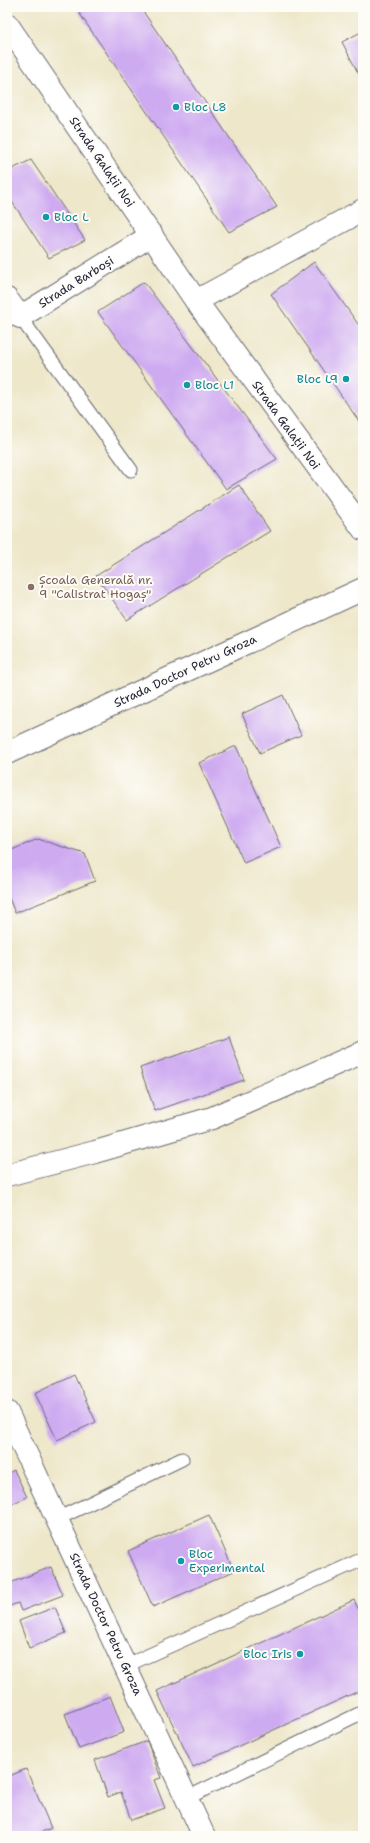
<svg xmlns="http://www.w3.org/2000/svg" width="370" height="1843" font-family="'Shantell Sans',sans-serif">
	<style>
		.building { fill: #ceaaf1 }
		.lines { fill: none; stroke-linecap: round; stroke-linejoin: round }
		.service-casing { stroke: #69676d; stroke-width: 15 }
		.minor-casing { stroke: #69676d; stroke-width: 24 }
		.tertiary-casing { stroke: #69676d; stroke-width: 24 }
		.service { stroke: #fff; stroke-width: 13 }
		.minor { stroke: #fff; stroke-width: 22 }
		.tertiary { stroke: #fff; stroke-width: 22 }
		.culture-dot { fill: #0f9aa8; stroke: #fdfcf7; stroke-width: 1.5 }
		.education-dot { fill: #8d6e63; stroke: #fdfcf7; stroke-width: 1.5 }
		.labels { text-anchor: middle; stroke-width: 4; stroke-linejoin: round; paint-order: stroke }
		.culture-label { font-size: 12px; fill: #0d838f; stroke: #fdfcf7; text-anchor: start }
		.street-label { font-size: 12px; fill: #22223b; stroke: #fdfcf7 }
		.education-label { font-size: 12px; fill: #785e54; stroke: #fdfcf7; text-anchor: start }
	</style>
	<rect width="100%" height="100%" fill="#fdfcf7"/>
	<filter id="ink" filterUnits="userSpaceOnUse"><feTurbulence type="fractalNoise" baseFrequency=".025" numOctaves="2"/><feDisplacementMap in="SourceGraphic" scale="8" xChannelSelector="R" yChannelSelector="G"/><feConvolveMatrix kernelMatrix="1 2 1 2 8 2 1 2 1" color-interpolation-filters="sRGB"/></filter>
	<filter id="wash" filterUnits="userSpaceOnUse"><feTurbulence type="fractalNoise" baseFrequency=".012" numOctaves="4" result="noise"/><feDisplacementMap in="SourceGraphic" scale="16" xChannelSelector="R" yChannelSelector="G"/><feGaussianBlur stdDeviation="0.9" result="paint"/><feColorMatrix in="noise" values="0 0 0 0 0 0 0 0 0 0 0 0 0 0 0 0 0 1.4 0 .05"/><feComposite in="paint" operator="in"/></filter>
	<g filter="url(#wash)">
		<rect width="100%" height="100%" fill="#eee7ca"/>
		<g id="blocks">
			<path class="building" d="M75 7H140L277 207 229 232Z
				M363 31V82L342 42Z
				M31 160 85 240 49 258 7 194V162L12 169Z
				M314 262 363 331V427L271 294Z
				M144 282 277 459 226 489 98 312Z
				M239 485 270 531 127 620 96 576Z
				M283 695 301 735 260 753 242 714Z
				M236 746 281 847 244 863 199 763Z
				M38 839 85 854 95 881 15 913 7 893V852Z
				M229 1037 244 1080 155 1111 140 1068Z
				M74 1374 96 1422 57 1440 35 1393Z
				M14 1470 27 1497 7 1506V1474Z
				M209 1515 234 1571 153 1607 128 1551Z
				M51 1567 63 1595 21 1611 18 1603 7 1607V1592L12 1590 10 1583Z
				M354 1600 363 1619V1689L193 1767 157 1691Z
				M55 1607 66 1633 29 1648 19 1621Z
				M110 1696 124 1732 79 1749 65 1714Z
				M147 1741 161 1778 154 1780 165 1808 131 1820 121 1792 108 1797 95 1760Z
				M26 1769 51 1828 32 1836H7V1777Z"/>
		</g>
	</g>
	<g filter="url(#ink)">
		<use href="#blocks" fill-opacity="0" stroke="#69676d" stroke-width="1"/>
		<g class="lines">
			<defs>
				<path id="service" d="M20 317 131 470
					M57 1519 182 1459
					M125 1666 363 1559
					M187 1798 363 1712"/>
				<path id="minor" d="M7 299 20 317 152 235
					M196 301 363 210
					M7 753 363 589
					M7 1175 95 1152 212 1118 363 1052
					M7 1412 204 1836"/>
				<path id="tertiary" d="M7 24 196 301 363 529"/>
			</defs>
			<use href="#service" class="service-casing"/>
			<use href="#minor" class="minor-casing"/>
			<use href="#tertiary" class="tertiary-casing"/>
			<use href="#service" class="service"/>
			<use href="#minor" class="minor"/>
			<use href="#tertiary" class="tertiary"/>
		</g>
	</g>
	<g class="culture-dot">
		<circle cx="176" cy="107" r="4"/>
		<circle cx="46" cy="217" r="4"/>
		<circle cx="346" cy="379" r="4"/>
		<circle cx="187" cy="385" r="4"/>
		<circle cx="181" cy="1561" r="4"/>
		<circle cx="300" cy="1654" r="4"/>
	</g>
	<circle class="education-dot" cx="31" cy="587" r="4"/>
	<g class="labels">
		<g class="culture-label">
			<text x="184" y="111">Bloc L8</text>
			<text x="54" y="221">Bloc L</text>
			<text x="338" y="383" text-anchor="end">Bloc L9</text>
			<text x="195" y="389">Bloc L1</text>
			<text x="189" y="1558">Bloc<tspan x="189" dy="14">Experimental</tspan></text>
			<text x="292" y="1658" text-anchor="end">Bloc Iris</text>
		</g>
		<g class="street-label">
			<text transform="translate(102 162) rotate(56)" y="4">Strada Galații Noi</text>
			<text transform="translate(76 282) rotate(-32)" y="4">Strada Barboși</text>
			<text transform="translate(286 425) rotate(54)" y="4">Strada Galații Noi</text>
			<text transform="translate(185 671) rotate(-25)" y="4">Strada Doctor Petru Groza</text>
			<text transform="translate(106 1624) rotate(65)" y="4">Strada Doctor Petru Groza</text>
		</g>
		<g class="education-label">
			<text x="39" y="584">Școala Generală nr.<tspan x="39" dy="14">9 "Calistrat Hogaș"</tspan></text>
		</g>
	</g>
	<rect width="370" height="1843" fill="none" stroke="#fdfcf7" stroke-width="24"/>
</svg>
